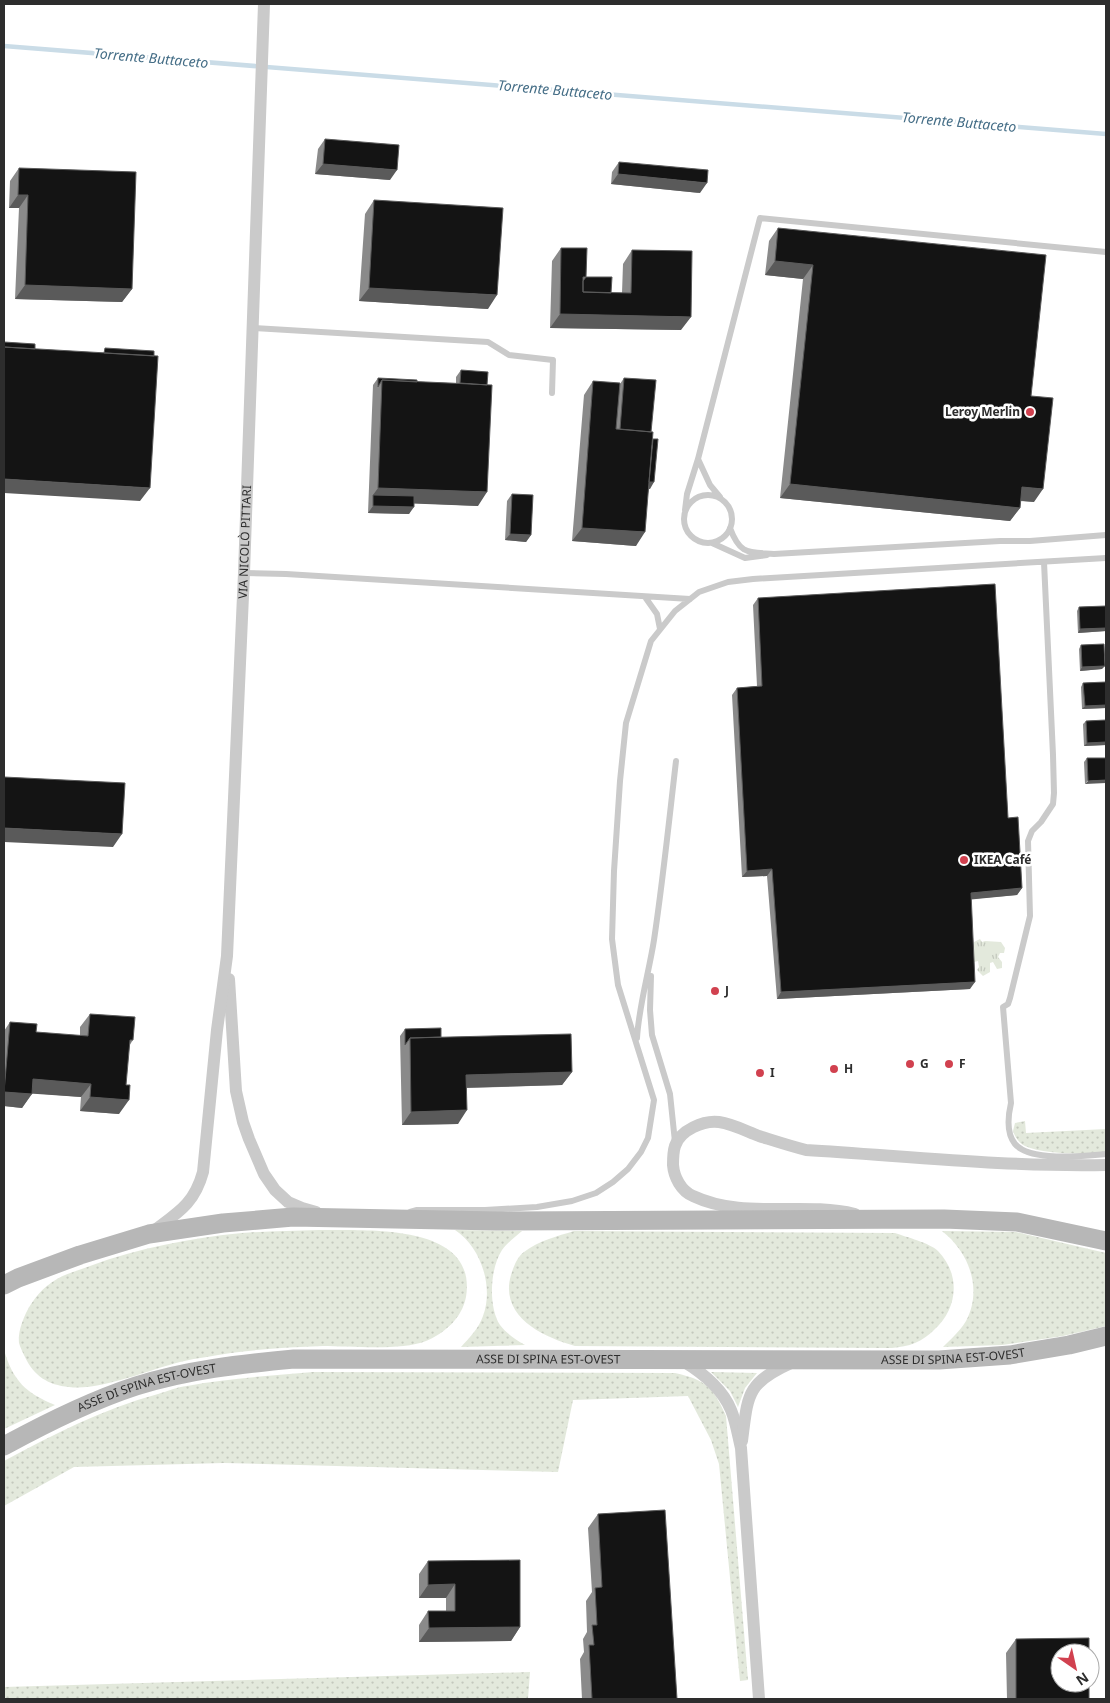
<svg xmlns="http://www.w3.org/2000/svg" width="1110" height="1703" font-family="'Noto Sans',sans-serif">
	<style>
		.grass { fill: url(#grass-dots) }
		.park { fill: url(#park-tufts) }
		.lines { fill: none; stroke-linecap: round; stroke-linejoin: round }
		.stream { stroke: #cadce7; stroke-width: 4.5 }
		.service { stroke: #cacaca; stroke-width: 6 }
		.minor { stroke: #cacaca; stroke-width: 12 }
		.secondary { stroke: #b7b7b7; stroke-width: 19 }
		.wall { fill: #8a8a8a }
		.shaded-wall { fill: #5a5a5a }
		.building { fill: #141414; stroke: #5a5a5a }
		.poi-dot { fill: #d1414f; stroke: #fff; stroke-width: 2 }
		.labels { text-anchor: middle; stroke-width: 5; stroke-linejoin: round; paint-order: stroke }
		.poi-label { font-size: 12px; font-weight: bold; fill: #2d2d2d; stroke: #fff; text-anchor: start }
		.street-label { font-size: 12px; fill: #2d2d2d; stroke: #fff }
		.water-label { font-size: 14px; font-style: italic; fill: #446d86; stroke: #fff }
	</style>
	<defs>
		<pattern id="grass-dots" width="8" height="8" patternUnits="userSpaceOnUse" patternTransform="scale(1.25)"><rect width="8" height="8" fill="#e3e9dc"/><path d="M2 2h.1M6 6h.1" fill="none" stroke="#c3c8bd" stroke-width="1.8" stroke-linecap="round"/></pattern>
		<pattern id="park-tufts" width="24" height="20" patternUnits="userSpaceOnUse" patternTransform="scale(1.25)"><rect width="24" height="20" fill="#e3e9dc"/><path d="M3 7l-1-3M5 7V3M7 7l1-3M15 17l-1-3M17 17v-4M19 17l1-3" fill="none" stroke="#c3c8bd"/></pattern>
	</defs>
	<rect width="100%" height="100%" fill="#fff"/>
	<path class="grass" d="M1025 1121 1026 1133 1106 1129V1153C1085 1154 1044 1155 1025 1146 1019 1143 1015 1137 1013 1131L1015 1123Z
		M319 1230C365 1231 478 1222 466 1297 462 1318 445 1333 426 1341 401 1351 352 1346 323 1346 293 1347 261 1349 231 1353 214 1356 196 1358 180 1362 148 1370 100 1391 69 1387 48 1385 34 1376 25 1357 23 1353 20 1347 19 1343 18 1332 22 1322 26 1313 33 1299 43 1287 57 1279 67 1273 80 1270 90 1266 138 1248 191 1238 242 1233 267 1231 293 1231 319 1230Z
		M455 1230 522 1231C515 1237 508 1242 502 1250 490 1268 488 1307 500 1325 507 1334 516 1340 525 1345L461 1347C470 1337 479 1328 483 1316 494 1287 481 1247 455 1230Z
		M574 1231 895 1233C906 1237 930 1243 938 1251 961 1275 958 1308 934 1330 929 1335 922 1340 915 1343 908 1346 900 1347 892 1348L575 1346C542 1337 499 1316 511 1275 514 1266 517 1257 524 1252 538 1241 558 1236 574 1231Z
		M942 1231 1016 1232 1106 1253V1326L1063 1336 1002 1345 943 1347C951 1339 960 1331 966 1321 983 1289 969 1252 942 1231Z
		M4 1350C13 1381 26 1393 55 1405L4 1429Z
		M313 1372 675 1373C706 1380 713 1387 726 1416L748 1680 740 1681 719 1464 711 1440 688 1396 573 1400 558 1472 224 1463 74 1467 4 1506V1461C54 1434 103 1409 158 1394 168 1391 177 1387 187 1386 229 1378 271 1376 313 1372Z
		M711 1372 757 1373 745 1388 738 1407 730 1391Z
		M530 1672 528 1699H4V1687Z"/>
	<path class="park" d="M980 939 982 942 985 941 1001 942 1005 948 1004 953H1000L998 957 1002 962V968L997 969 993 962 990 963V972L983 976 977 970 979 967 978 961 974 962 970 960 974 942Z"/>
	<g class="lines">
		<path class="stream" d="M4 46 1106 134"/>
		<path class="service" d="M252 328 488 342 509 355 553 360 552 393
			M698 459 710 485 720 497
			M684 519a24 24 0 1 1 48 0a24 24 0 1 1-48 0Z
			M685 510 687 494 698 459 760 218 1106 252
			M730 528C740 555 748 552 774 554L1000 541H1030L1106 535
			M712 543 745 558 767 555
			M1044 562 1053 755 1054 793 1053 804 1041 822 1032 831 1028 841 1030 916 1010 998 1008 1004 1003 1007 1011 1103C1008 1116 1006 1133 1015 1144 1030 1162 1085 1156 1106 1154
			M244 573 286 574 690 599
			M645 597 657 614 660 629
			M651 976 650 1010 652 1035 670 1094 675 1142
			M637 1038C639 1005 649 972 654 940 663 880 669 821 676 761
			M410 1212 417 1210H485L537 1207 572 1201 596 1193 613 1182 628 1169 641 1152 648 1138 654 1100 618 985 612 939 614 871 620 781 626 723 651 641 675 611 699 592 728 582 753 579 1106 558"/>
		<g class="minor">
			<path d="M229 979 236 1091 243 1122 249 1139 264 1174 275 1190 288 1202 302 1208 316 1212"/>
			<path d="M855 1214C801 1201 744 1220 693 1196 681 1191 674 1177 673 1165 673 1159 673 1152 675 1146 680 1130 704 1120 719 1122 733 1124 746 1131 759 1136 775 1141 790 1146 806 1150 906 1156 1006 1167 1106 1165"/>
			<path id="s1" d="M151 1233C177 1213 194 1205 203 1172L217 1030 227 956 244 573 264 4"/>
			<path d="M683 1361C703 1373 722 1388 731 1410 736 1422 738 1436 741 1448L759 1699"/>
			<path d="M742 1441C748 1395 746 1383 791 1363"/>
		</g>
		<g class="secondary">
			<path d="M4 1285 18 1278 80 1255 149 1234 223 1223 293 1217 497 1221 944 1219 1017 1222 1106 1241"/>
			<path id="s2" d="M4 1446C46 1423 90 1401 136 1386 187 1370 240 1364 294 1359L939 1360 1010 1355 1069 1345 1106 1336"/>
		</g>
	</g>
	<path class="wall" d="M325 139 390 180 315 174 318 149Z
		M619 162 700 193 611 184 612 172Z
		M19 168 132 289 122 302 15 299 19 208H9L10 181Z
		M374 200 488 309 359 301 365 214Z
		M778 228 1031 396 1034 502 1020 501V508L1010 521 780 498 803 279 765 275 769 241Z
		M561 248 586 277 611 293H622L623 264 632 250 681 330 550 328 552 261Z
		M461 370 478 506 414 503 409 514 368 513 373 385 378 378 417 382 456 383V377Z
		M624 378 651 432 650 489H649L636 546 572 541 584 395 593 381 620 384Z
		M512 494 531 535 526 542 505 540 507 501Z
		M758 598 1008 818 1022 888 1017 895 971 899 970 989 777 999 767 876 742 877 732 695 737 688 757 686 753 605Z
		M1106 606V631L1078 633 1077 611 1079 607Z
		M1081 645 1102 669 1080 671 1079 649Z
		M1106 682V708L1082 709 1081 687 1083 683Z
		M1106 720V745L1084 746 1083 724 1086 721Z
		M1087 758H1106L1085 784 1084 762Z
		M90 1014 133 1040 129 1046 119 1114 80 1111 81 1097 32 1093 22 1108 4 1106V1031L10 1022 36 1032 80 1036V1027Z
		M405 1029 441 1037 572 1072 562 1085 467 1088 458 1124 402 1125 400 1036Z
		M598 1514 677 1699H582L580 1659 584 1652 583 1639 587 1632 586 1601 592 1592 588 1528Z
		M428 1561 520 1627 511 1641 419 1642V1625L428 1611H446V1598H419V1574Z
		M1016 1639 1089 1699H1007L1006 1653Z"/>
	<path class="shaded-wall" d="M323 164 397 170 390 180 315 174Z
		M618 174 707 183 700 193 611 184Z
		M18 195H28L19 208H9Z
		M775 261 813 265 803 279 765 275Z
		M25 285 132 289 122 302 15 299Z
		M369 288 497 295 488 309 359 301Z
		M560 314 691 317 681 330 550 328Z
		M4 479 150 488 140 501 4 493Z
		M645 481 654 482 650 489 640 488Z
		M790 484 1020 508 1010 521 780 498Z
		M1022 487 1043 489 1034 502 1012 500Z
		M378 488 487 492 478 506 373 502V495Z
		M373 506 414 507 409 514 368 513Z
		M582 528 645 532 636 546 572 541Z
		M510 534 531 535 526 542 505 540Z
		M1106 628V631L1078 633 1080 629Z
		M1105 666 1102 669 1080 671 1082 667Z
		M1106 705V708L1082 709 1085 706Z
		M1106 742V745L1084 746 1087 743Z
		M1106 780V783L1085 784 1088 781Z
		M4 828 122 834 113 847 4 842Z
		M772 869 767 876 742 877 747 871Z
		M1022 888 1017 895 966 900 971 893Z
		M975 982 970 989 777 999 781 992Z
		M572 1072 562 1085 457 1088 466 1075Z
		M33 1079 91 1084 81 1097 23 1093Z
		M4 1092 32 1094 22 1108 4 1106Z
		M90 1097 129 1100 119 1114 80 1111Z
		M467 1110 458 1124 402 1125 411 1112Z
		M455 1584 446 1598H419L428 1585Z
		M520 1627 511 1641 419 1642 429 1628Z"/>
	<path class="building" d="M325 139 399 145 397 170 323 164Z
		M619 162 708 170 707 183 618 174Z
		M19 168 136 172 132 289 25 285 28 195H18Z
		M374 200 503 208 497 295 369 288Z
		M778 228 1046 255 1031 396 1053 398 1043 489 1022 487 1020 508 790 484 813 265 775 261Z
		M561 248H587L586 277H583V292L631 293 632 250 692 251 691 317 560 314Z
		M586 277H612L611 293 583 292V281Z
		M4 342 35 344V349L4 347Z
		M4 347 158 356 150 488 4 479Z
		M105 348 154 351V356L104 353Z
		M461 370 488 372 487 385 460 383Z
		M378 378 417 380V382L382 380 378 387Z
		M624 378 656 380 651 432 620 429Z
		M382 380 492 385 487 492 378 488Z
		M593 381 620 383 616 429 653 432 645 532 582 528Z
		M653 439H658L654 482H649Z
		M512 494 533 495 531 535 510 534Z
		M373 495 414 496V507L373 506Z
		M995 584 1008 818 1018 817 1022 888 971 893 975 982 781 992 772 869 747 871 737 688 762 686 758 598Z
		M1106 606V628L1080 629 1079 607Z
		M1104 644 1105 666 1082 667 1081 645Z
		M1106 682V705L1085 706 1083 683Z
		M1106 720V742L1087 743 1086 721Z
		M1087 758H1106V780L1088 781Z
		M4 777 125 783 122 834 4 828Z
		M90 1014 135 1017 133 1040H130L126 1085H130L129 1100 90 1097 91 1084 33 1079 32 1094 4 1092 10 1022 37 1024 36 1032 88 1036Z
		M441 1028V1037L410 1038 405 1045V1029Z
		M571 1034 572 1072 466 1075 467 1110 411 1112 410 1038Z
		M665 1510 677 1699H592L589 1645H594L592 1625H597L595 1588 602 1587 598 1514Z
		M520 1560V1627L429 1628 428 1611H455V1584L428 1585V1561Z
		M1089 1638V1653H1060V1683H1089V1699H1016V1639Z"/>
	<g class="poi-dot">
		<circle cx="1030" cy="412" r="5"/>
		<circle cx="964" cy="860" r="5"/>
		<circle cx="715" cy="991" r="5"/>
		<circle cx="910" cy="1064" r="5"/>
		<circle cx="949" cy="1064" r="5"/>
		<circle cx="834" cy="1069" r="5"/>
		<circle cx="760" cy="1073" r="5"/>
	</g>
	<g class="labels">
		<g class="poi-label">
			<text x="1020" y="416" text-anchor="end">Leroy Merlin</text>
			<text x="974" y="864">IKEA Café</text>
			<text x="725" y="995">J</text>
			<text x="920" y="1068">G</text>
			<text x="959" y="1068">F</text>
			<text x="844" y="1073">H</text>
			<text x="770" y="1077">I</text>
		</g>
		<g class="street-label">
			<text dy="4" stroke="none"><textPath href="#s1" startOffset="714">VIA NICOLÒ PITTARI</textPath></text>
			<text dy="4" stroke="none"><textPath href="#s2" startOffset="965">ASSE DI SPINA EST-OVEST</textPath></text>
			<text dy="4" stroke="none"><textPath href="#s2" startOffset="560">ASSE DI SPINA EST-OVEST</textPath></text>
			<text dy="4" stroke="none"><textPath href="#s2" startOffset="155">ASSE DI SPINA EST-OVEST</textPath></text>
		</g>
		<g class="water-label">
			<text transform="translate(151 58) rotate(5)" y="5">Torrente Buttaceto</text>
			<text transform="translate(555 90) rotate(5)" y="5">Torrente Buttaceto</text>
			<text transform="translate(959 122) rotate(5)" y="5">Torrente Buttaceto</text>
		</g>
	</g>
	<rect width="1110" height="1703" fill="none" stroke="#2d2d2d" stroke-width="10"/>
	<g transform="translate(1075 1668) rotate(146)"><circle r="24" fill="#ffffff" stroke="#ababab"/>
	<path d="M0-4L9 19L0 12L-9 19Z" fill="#d1414f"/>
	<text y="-8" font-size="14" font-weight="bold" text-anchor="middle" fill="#2d2d2d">N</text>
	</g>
</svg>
